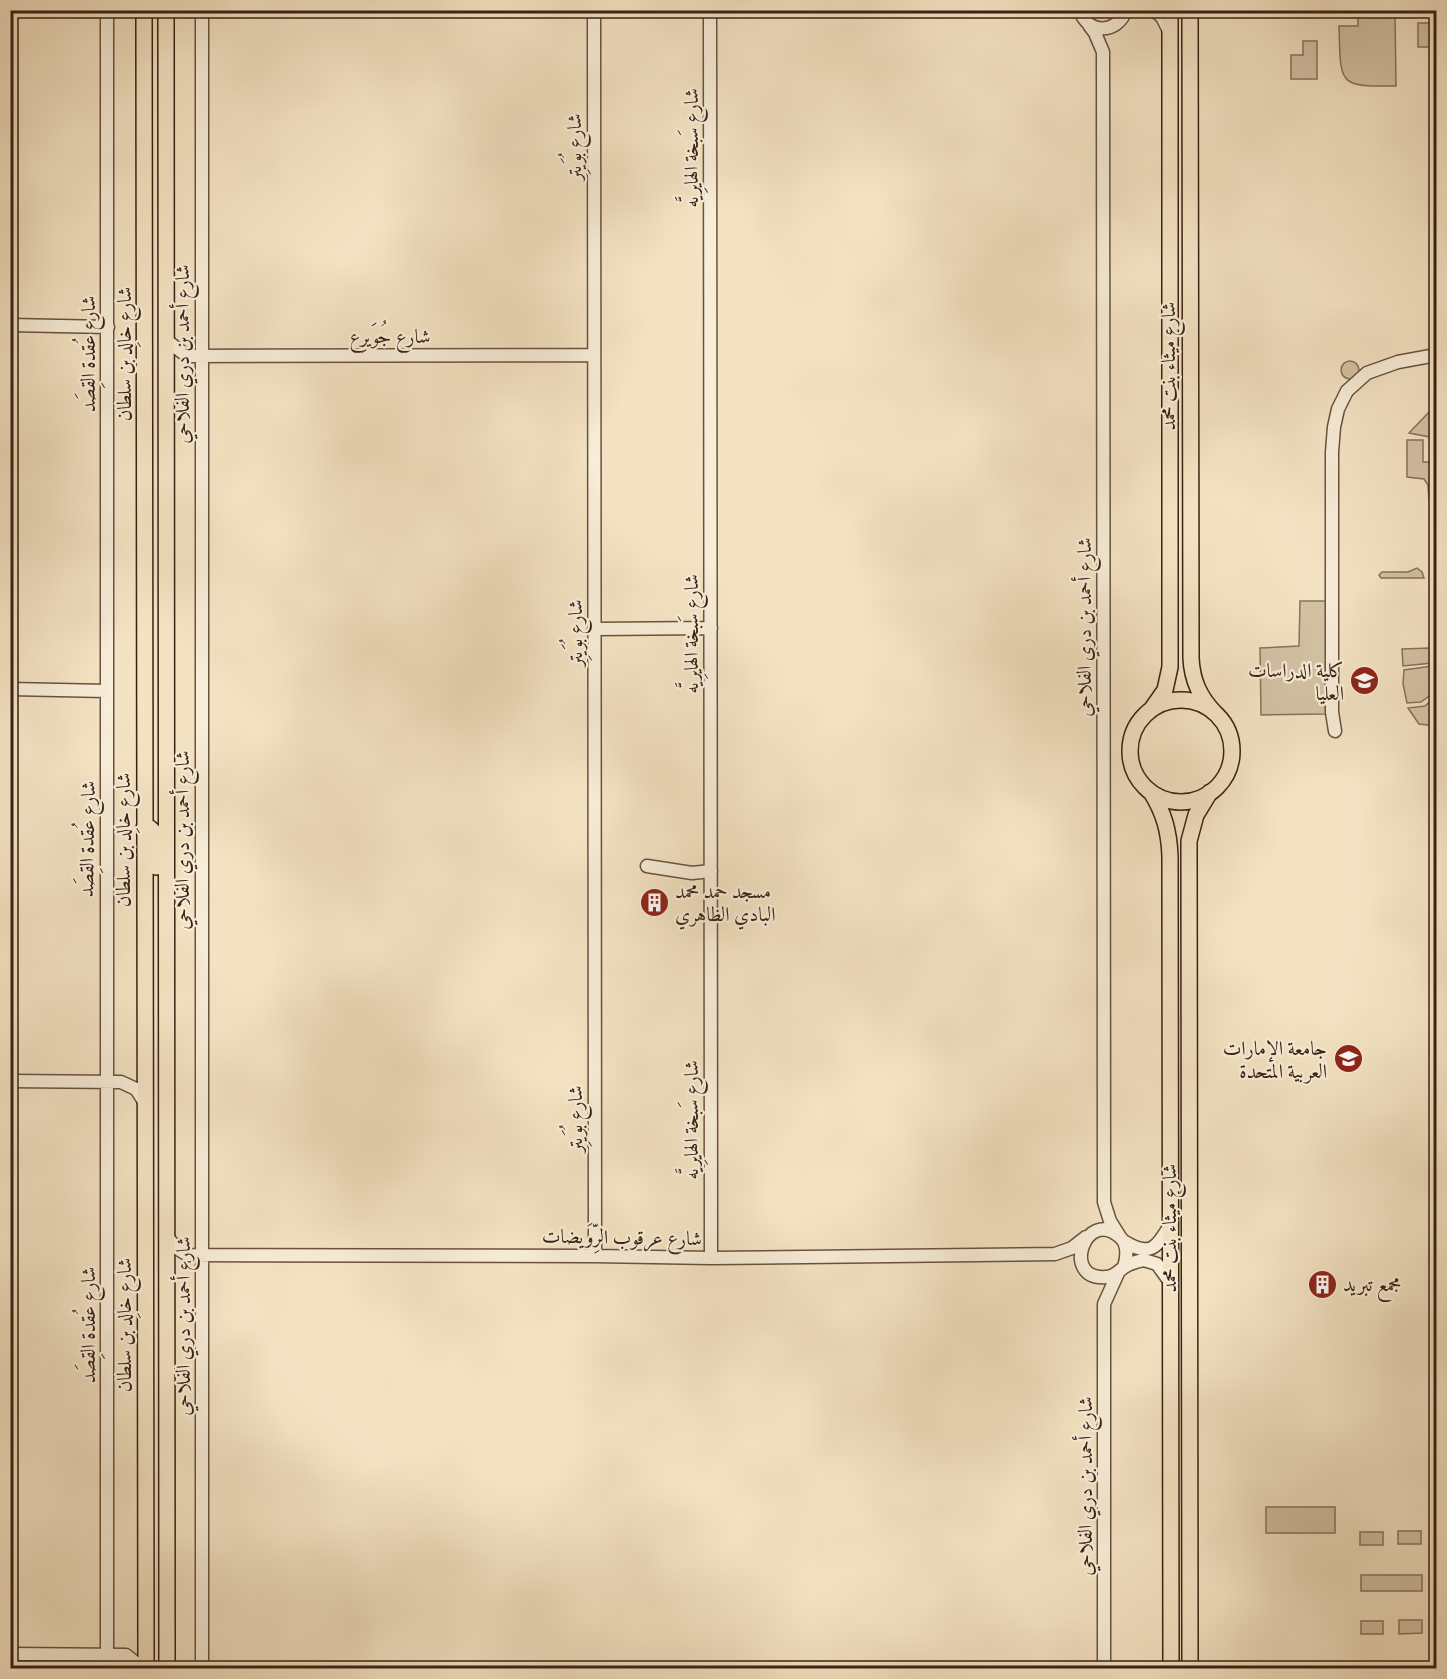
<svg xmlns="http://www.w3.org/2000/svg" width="1447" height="1679" font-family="'Gentium Book Plus',Amiri,serif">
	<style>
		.green { fill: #d4c2a5; stroke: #86725c; stroke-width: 1.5 }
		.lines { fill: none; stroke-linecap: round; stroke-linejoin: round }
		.minor-casing { stroke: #68523f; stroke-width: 15 }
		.major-casing { stroke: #392113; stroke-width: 18 }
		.minor { stroke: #f8edd8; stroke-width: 12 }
		.major { stroke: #f4e3c3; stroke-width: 15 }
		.labels { text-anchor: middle; stroke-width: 4.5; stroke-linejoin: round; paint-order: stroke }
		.street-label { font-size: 20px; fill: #392113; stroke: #f8edd8 }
		.poi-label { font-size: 20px; fill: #392113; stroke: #f8edd8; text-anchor: end }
	</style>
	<rect width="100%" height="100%" fill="#f4e3c3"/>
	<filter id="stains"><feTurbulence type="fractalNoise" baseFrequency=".00333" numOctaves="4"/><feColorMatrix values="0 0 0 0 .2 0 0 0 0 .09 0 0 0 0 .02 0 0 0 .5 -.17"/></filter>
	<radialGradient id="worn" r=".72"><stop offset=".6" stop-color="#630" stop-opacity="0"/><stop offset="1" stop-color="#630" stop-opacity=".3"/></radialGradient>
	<path class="green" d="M1395 13 1396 86C1336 87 1341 84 1339 26H1358V14Z
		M1418 23H1435V47H1418Z
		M1303 41H1317V79H1291V55H1303Z
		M1341 370a9 9 0 1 1 18 0a9 9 0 1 1-18 0Z
		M1429 412 1436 418 1435 438 1409 433Z
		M1407 440H1423V462H1436V500H1429L1428 485 1424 479 1407 477Z
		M1417 568 1422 572 1424 578H1381L1379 575 1382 572H1408Z
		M1300 601H1327L1326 714 1261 715 1260 648 1299 646Z
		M1431 648 1432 663 1403 666 1402 649Z
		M1432 666 1436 679V691L1421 702 1407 703 1403 684 1404 670Z
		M1436 696V726L1419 724 1408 708 1425 706Z
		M1266 1507H1335V1533H1266Z
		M1398 1531H1421V1544H1398Z
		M1360 1532H1383V1545H1360Z
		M1361 1575H1422V1591H1361Z
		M1430 1608H1436V1647L1430 1646Z
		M1399 1620H1422V1633L1399 1634Z
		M1361 1621H1383V1634H1361Z
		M1361 1663H1422L1423 1668H1361Z"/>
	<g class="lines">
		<defs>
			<path id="minor" d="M107 10V1668
				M202 10V1668
				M594 10 595 1256
				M710 10 711 1258
				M1080 10C1087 35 1118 34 1126 10
				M1154 10 1162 17 1170 33
				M1089 25 1095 33 1103 52 1104 1202 1110 1221 1120 1237
				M10 325 108 327
				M166 340 187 356 594 355
				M594 629 711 628
				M10 689 107 691
				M1335 731 1332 712V452L1334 427 1338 409 1347 391 1367 373 1398 362 1436 355
				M647 866 692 873 711 871
				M10 1081 121 1082 136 1089 145 1103
				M166 1236 178 1249 188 1255 595 1256 711 1258 1055 1254 1072 1248 1086 1237
				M1125 1242C1150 1257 1157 1248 1170 1225
				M1124 1267C1127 1257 1129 1245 1120 1237 1085 1206 1060 1281 1106 1277 1115 1277 1119 1270 1126 1266 1131 1263 1138 1261 1144 1260L1157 1264 1170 1282
				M10 1654 126 1655 142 1668
				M1104 1668V1304L1118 1273"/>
			<path id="major" d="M144 10 146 1668
				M166 10 167 1668
				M1190 10 1191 658C1192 681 1200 698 1216 714
				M1130 751a51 51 0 1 1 102 0a51 51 0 1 1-102 0Z
				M1151 710 1165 690 1170 667V10
				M1151 792C1164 813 1169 831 1170 856L1171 1668
				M144 828H150L155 833 156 867
				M1190 1668 1189 841 1196 815 1210 792"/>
		</defs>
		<use href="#minor" class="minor-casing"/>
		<use href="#major" class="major-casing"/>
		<use href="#minor" class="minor"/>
		<use href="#major" class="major"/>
	</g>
	<defs>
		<symbol id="university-disc" viewBox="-11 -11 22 22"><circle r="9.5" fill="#8f2418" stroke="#f8edd8"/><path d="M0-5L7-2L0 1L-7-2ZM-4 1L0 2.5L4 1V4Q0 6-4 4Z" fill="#fff"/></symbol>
		<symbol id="building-disc" viewBox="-11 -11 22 22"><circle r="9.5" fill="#8f2418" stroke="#f8edd8"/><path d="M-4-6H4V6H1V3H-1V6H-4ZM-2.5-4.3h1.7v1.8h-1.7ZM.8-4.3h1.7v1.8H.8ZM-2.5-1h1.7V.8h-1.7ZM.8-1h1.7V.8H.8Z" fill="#fff"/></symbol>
	</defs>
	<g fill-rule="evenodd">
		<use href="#university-disc" x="1348" y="664" width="33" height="33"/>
		<use href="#building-disc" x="638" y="886" width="33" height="33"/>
		<use href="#university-disc" x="1332" y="1042" width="33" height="33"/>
		<use href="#building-disc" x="1306" y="1268" width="33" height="33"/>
	</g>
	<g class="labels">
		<g class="street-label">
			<text transform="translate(574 147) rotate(-90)" y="7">شارع بُوَيتِر</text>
			<text transform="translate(691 148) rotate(-90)" y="7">شارع سَبخة الهايرِيَّه</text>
			<text x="390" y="343">شارع جُوَيرِع</text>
			<text transform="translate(88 354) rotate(-90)" y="7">شارع عُقدة القِصَد</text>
			<text transform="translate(124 354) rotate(-90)" y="7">شارع خالِد بن سلطان</text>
			<text transform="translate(182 354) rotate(-90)" y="7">شارع أحمد بن دري الفلاحي</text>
			<text transform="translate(1168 366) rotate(-90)" y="7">شارع ميثاء بنت محمد</text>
			<text transform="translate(1084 627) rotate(-90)" y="7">شارع أحمد بن دري الفلاحي</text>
			<text transform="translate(575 633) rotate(-90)" y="7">شارع بُوَيتِر</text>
			<text transform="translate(691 634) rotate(-90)" y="7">شارع سَبخة الهايرِيَّه</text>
			<text transform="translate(87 839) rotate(-89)" y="7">شارع عُقدة القِصَد</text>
			<text transform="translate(123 840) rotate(-90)" y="7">شارع خالِد بن سلطان</text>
			<text transform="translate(182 840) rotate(-90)" y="7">شارع أحمد بن دري الفلاحي</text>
			<text transform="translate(575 1119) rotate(-90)" y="7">شارع بُوَيتِر</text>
			<text transform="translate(691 1120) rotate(-90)" y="7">شارع سَبخة الهايرِيَّه</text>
			<text transform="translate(1169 1228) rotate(-90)" y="7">شارع ميثاء بنت محمد</text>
			<text transform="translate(622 1237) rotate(1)" y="7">شارع عرقوب الرِّوَيضات</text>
			<text transform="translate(88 1325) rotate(-90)" y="7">شارع عُقدة القِصَد</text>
			<text transform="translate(124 1325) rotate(-90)" y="7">شارع خالِد بن سلطان</text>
			<text transform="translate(183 1326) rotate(-90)" y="7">شارع أحمد بن دري الفلاحي</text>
			<text transform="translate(1085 1486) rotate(-90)" y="7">شارع أحمد بن دري الفلاحي</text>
		</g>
		<g class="poi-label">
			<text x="1344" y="677">كلية الدراسات<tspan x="1344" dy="23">العليا</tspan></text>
			<text x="675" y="898" text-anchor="start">مسجد حمد محمد<tspan x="675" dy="23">البادي الظاهري</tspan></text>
			<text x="1327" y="1055">جامعة الإمارات<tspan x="1327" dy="23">العربية المتحدة</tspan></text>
			<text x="1343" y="1291" text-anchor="start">مجمع تبريد</text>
		</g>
	</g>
	<rect width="1447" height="1679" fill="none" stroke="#f4e3c3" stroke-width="36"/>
	<rect x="12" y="12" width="1423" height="1655" fill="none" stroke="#392113" stroke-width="3"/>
	<rect x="18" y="18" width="1411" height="1643" fill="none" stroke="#392113" stroke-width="1.5"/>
	<rect width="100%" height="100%" filter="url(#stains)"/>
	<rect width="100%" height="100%" fill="url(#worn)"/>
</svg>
